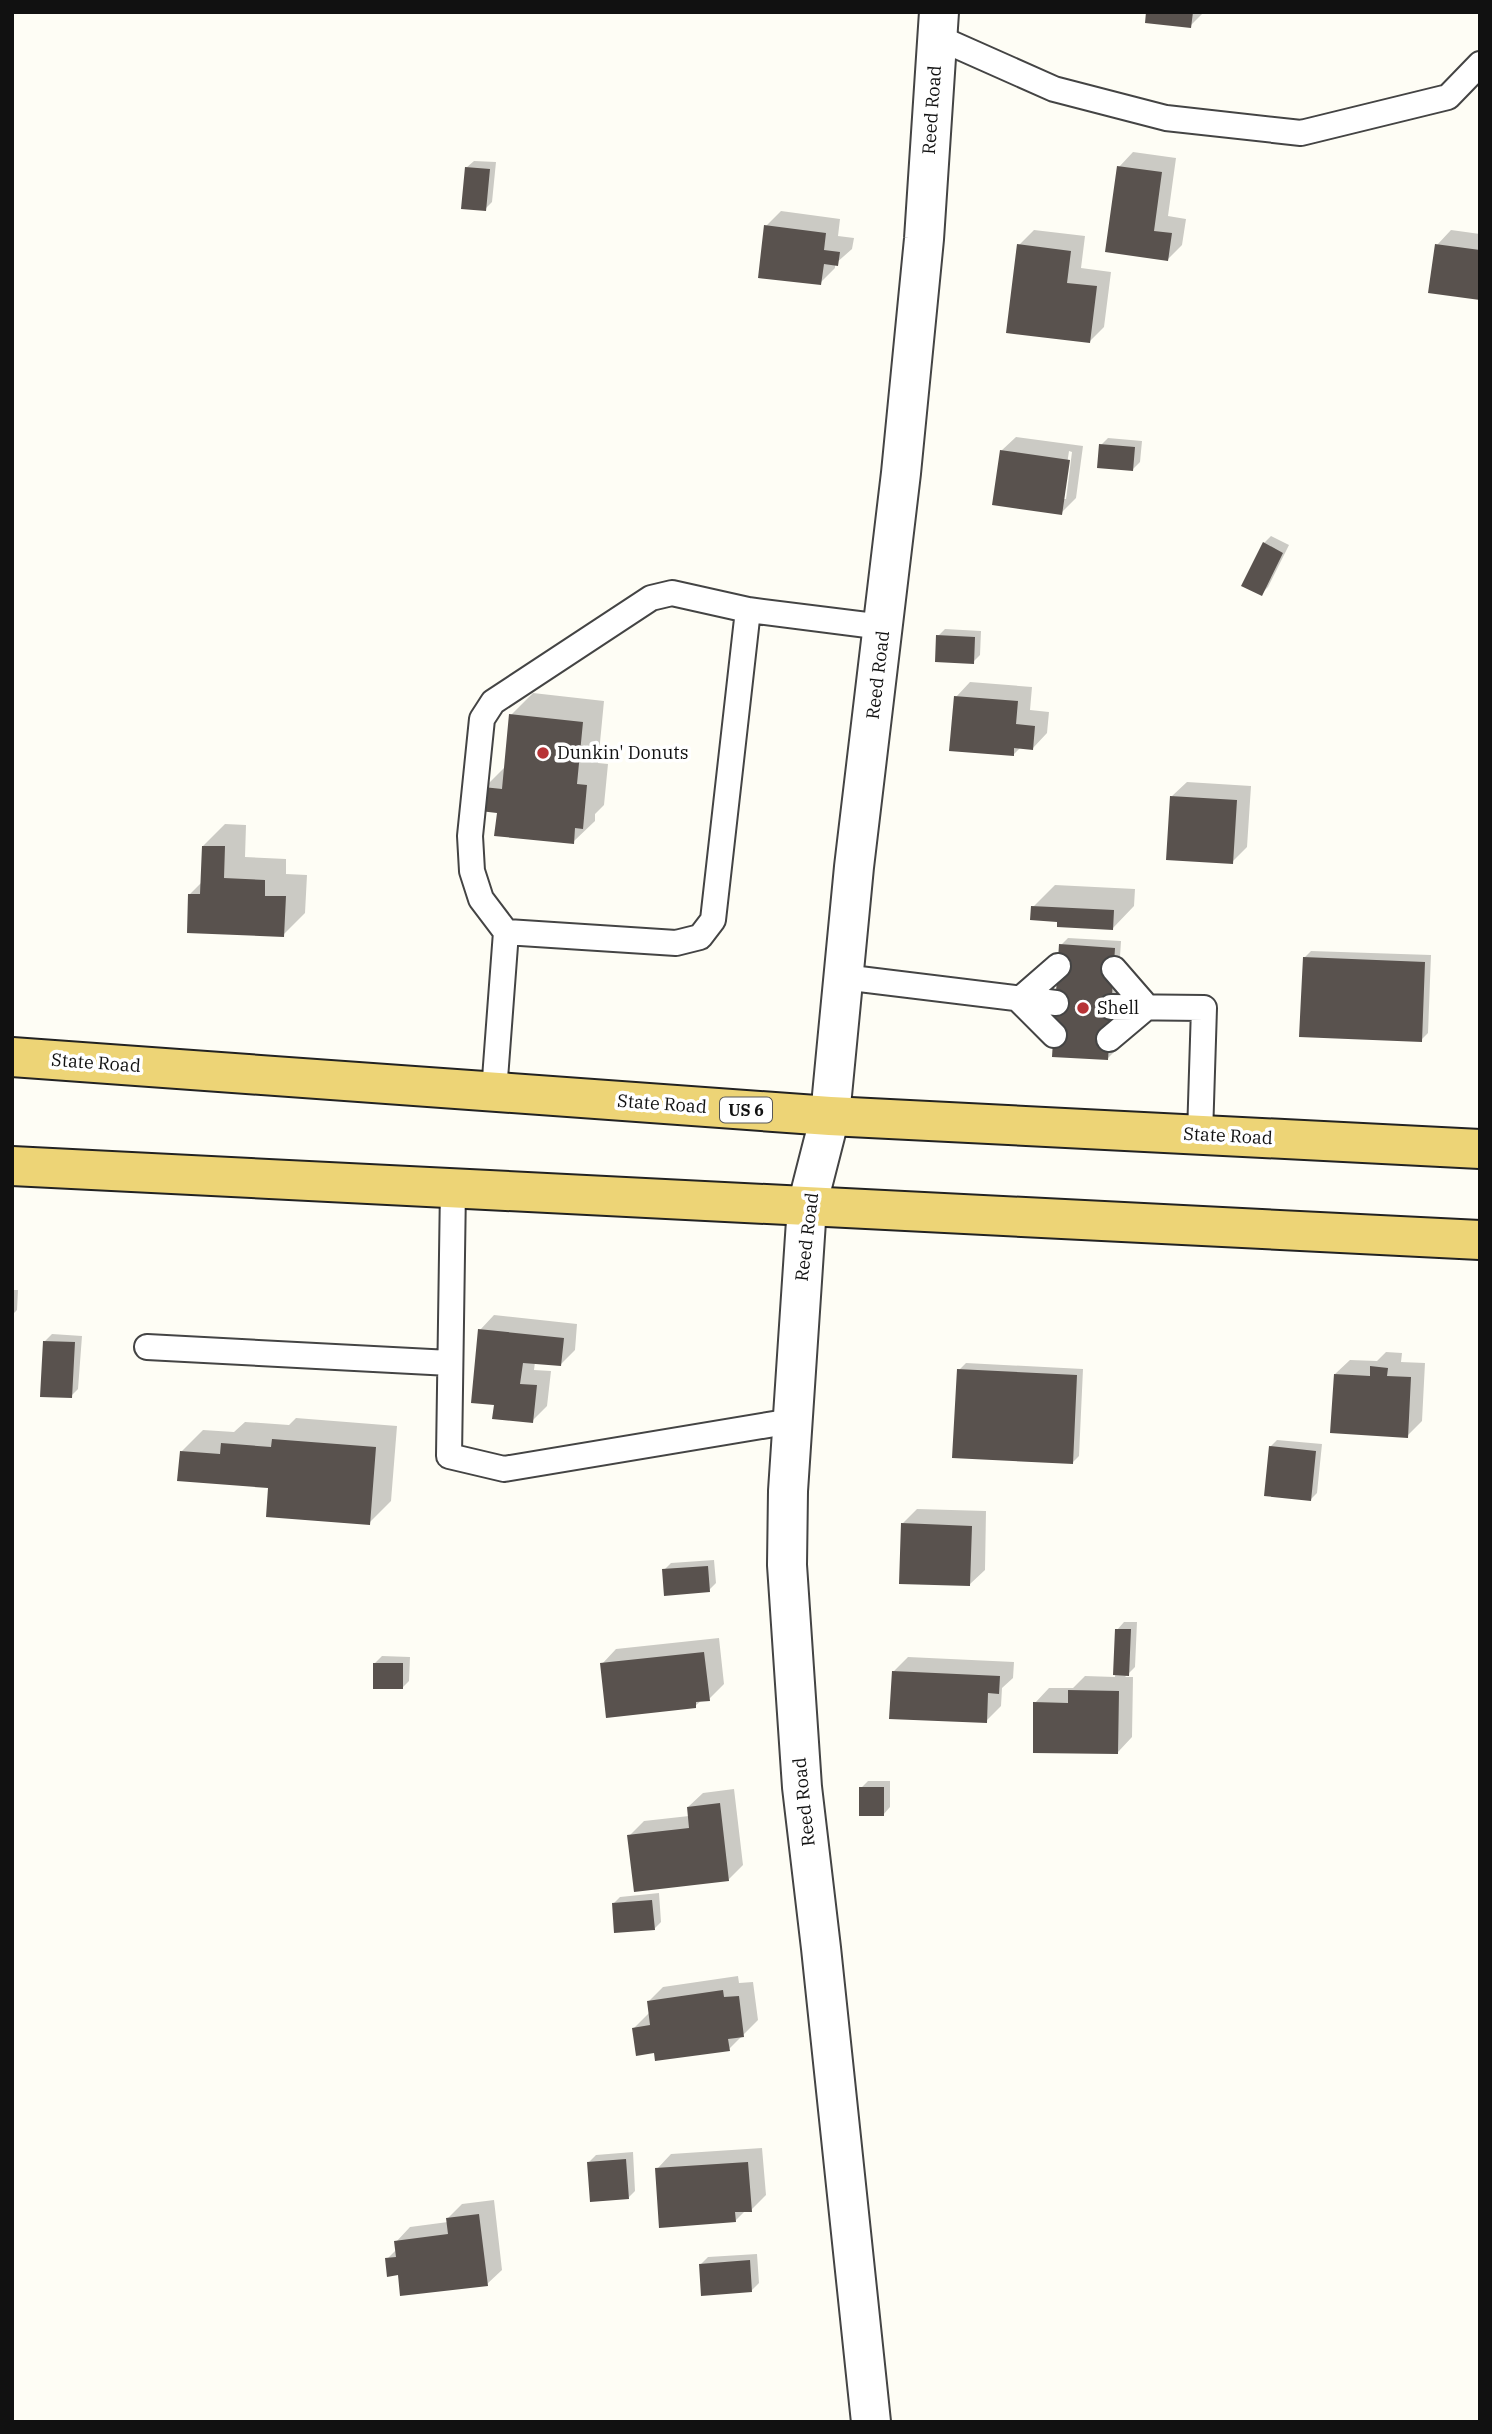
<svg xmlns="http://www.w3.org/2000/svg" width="1492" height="2434" font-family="'IBM Plex Serif',serif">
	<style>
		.shadow { fill: #0003; fill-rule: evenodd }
		.building { fill: #59524e }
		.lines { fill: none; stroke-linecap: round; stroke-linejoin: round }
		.service-casing { stroke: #444; stroke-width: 28 }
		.tertiary-casing { stroke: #444; stroke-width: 42 }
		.primary-casing { stroke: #222; stroke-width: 42 }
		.service { stroke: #fff; stroke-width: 24 }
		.tertiary { stroke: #fff; stroke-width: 38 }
		.primary { stroke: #edd476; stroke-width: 38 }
		.poi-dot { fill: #b73336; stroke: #fff; stroke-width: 2.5 }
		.labels { text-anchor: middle; stroke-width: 7; stroke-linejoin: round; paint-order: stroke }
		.shield { fill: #fff; stroke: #585858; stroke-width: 2 }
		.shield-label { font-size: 16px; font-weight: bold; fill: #111 }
		.street-label { font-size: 18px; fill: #111; stroke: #fff }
		.poi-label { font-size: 18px; fill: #111; stroke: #fff; text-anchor: start }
	</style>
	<rect width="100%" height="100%" fill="#fefdf5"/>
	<path class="shadow" d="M1148 12H1204L1190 26Z
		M1133 152 1176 158 1168 216 1186 219 1182 245 1167 260 1119 167Z
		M474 161 496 162 492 202 485 209 466 168Z
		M781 211 840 219 838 236 854 238 852 249 835 264V268L820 283 766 226Z
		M1034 230 1085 236 1081 268 1111 272 1104 327 1090 341 1019 245Z
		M1451 230 1480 234V298L1437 245Z
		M1016 437 1083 446 1076 498 1061 513 1001 451ZM1069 451 1072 452 1066 499H1062Z
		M1108 438 1142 441 1140 462 1133 469 1101 445Z
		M1271 536 1289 545 1268 587 1261 594 1264 543Z
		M945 629 981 631 980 655 973 662 938 636Z
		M970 682 1032 687 1030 710 1049 712 1047 733 1033 748 1021 747 1013 755 956 697Z
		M533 693 604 701 598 763 608 764 604 805 595 814V821L573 842 499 811 485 787 506 766 511 715Z
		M1187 782 1251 786 1247 847 1232 862 1172 796Z
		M225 824 246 825 245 857 286 859V874L307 875 305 913 283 935 190 894 202 882 203 846Z
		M1055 885 1135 889 1134 906 1113 928 1059 920 1033 907Z
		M1068 938 1121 941 1114 1052 1107 1059 1061 945Z
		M1311 951 1431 955 1428 1033 1421 1040 1304 958Z
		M12 1290H18L17 1310 12 1315Z
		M494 1315 577 1324 575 1350 560 1365 535 1362 534 1370 551 1371 547 1406 532 1421 496 1404 480 1330Z
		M52 1334 82 1336 78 1389 71 1396 45 1341Z
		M1386 1352 1402 1353 1401 1362 1425 1363 1422 1421 1407 1436 1335 1374 1350 1360 1377 1361Z
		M966 1363 1083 1369 1079 1456 1072 1463 959 1370Z
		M296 1418 397 1426 391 1501 369 1523 181 1452 203 1430 234 1432 245 1422 289 1425Z
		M1277 1440 1322 1444 1317 1493 1310 1500 1270 1447Z
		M917 1509 986 1511 985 1570 970 1584 902 1524Z
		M714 1560 716 1583 709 1590 664 1570 671 1563Z
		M1124 1622H1137L1135 1667 1125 1677H1133L1132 1737 1118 1752 1035 1703 1049 1688H1073L1085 1676 1115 1677 1117 1630Z
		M719 1638 724 1684 709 1699 702 1700 695 1706 602 1664 616 1649Z
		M382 1656 410 1657 409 1681 402 1688 375 1663Z
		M908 1657 1014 1662 1013 1678 1002 1688 1001 1706 986 1721 893 1672Z
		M868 1781H890V1807L883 1815 861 1788Z
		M734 1789 743 1865 728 1880 629 1836 644 1821 689 1816 688 1807 703 1793Z
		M659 1893 661 1922 654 1929 613 1904 620 1897Z
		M738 1976 739 1983 753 1982 758 2020 729 2049 655 2051 634 2028 649 2013V2001L663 1987Z
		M762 2148 766 2195 751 2210H746L735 2221 657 2169 671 2154Z
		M633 2152 635 2191 628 2198 589 2162 596 2155Z
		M494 2200 502 2270 487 2284 399 2273 387 2259 397 2249 396 2242 410 2227 448 2222V2218L462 2204Z
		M757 2254 759 2283 752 2290 701 2264 708 2257Z"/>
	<path class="building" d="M1146 12H1193L1191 28 1145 23Z
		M1117 166 1162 172 1154 231 1172 233 1168 261 1105 252Z
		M465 167 490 169 486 211 461 209Z
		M764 225 826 233 824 250 840 252 838 266 824 264 821 285 758 278Z
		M1017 244 1071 251 1067 283 1097 286 1090 343 1006 333Z
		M1435 244 1480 250V300L1428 293Z
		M1099 444 1135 447 1133 471 1097 468Z
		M1000 450 1070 460 1062 515 992 505Z
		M1263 542 1283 553 1262 596 1241 586Z
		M936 635 975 637 974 664 935 662Z
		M954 696 1018 701 1016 724 1035 726 1033 750 1014 748V756L949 751Z
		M509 714 583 722 577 784 587 785 583 829 575 828 574 844 494 836 497 813 480 811 483 787 502 789Z
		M1170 796 1237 800 1233 864 1166 860Z
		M202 846H225L224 878 265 880V896H286L284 937 187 933 188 894H200Z
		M1031 906 1114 910 1113 930 1057 927V922L1030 920Z
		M1059 944 1115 948 1108 1060 1052 1057Z
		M1303 957 1425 962 1422 1042 1299 1037Z
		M478 1329 564 1338 561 1366 523 1363 520 1384 537 1385 533 1423 492 1419 494 1405 471 1403Z
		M43 1341 75 1342 72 1398 40 1397Z
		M1370 1366 1388 1368 1387 1376 1411 1377 1408 1438 1330 1433 1334 1374 1370 1376Z
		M957 1369 1077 1375 1073 1464 952 1458Z
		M272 1439 376 1447 370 1525 266 1517 268 1488 177 1481 180 1451 220 1454 221 1443 271 1447Z
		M1269 1446 1316 1451 1311 1501 1264 1496Z
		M901 1523 972 1526 970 1586 899 1584Z
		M708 1566 710 1592 664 1596 662 1569Z
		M1115 1629H1131L1129 1676 1113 1675Z
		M704 1652 710 1701 696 1702V1708L606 1718 600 1663Z
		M373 1663H403V1689H373Z
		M892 1671 1000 1676 999 1694 988 1693 987 1723 889 1719Z
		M1068 1690 1119 1691 1118 1754 1033 1753V1702L1068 1703Z
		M859 1787H884V1816H859Z
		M720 1803 729 1881 634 1892 627 1835 689 1828 687 1807Z
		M652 1900 655 1930 614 1933 612 1903Z
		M723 1990 724 1997 739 1996 744 2037 728 2039 730 2051 655 2061 654 2053 636 2056 632 2028 650 2025 647 2001Z
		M626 2159 629 2199 590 2202 587 2162Z
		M748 2162 752 2212H735L736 2222 659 2228 655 2168Z
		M479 2214 488 2286 400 2296 398 2275 387 2277 385 2258 396 2257 394 2241 448 2234 446 2218Z
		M750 2260 752 2292 701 2296 699 2264Z"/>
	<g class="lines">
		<defs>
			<path id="service" d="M937 37 1054 89 1166 118 1301 133 1448 97 1480 64
				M506 932 481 899 472 871 470 836 482 719 493 702 651 598 672 593 748 610
				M1114 969 1147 1007
				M843 977 1056 1003
				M1019 1000 1058 966
				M1019 1000 1054 1035
				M1111 1007 1204 1008 1200 1135
				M1109 1039 1147 1007
				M494 1092 506 932 676 943 700 937 713 920 748 610 883 627
				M453 1188 449 1456 504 1469 792 1421
				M147 1347 450 1363"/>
			<path id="tertiary" d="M871 2422 821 1948 802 1787 787 1565 788 1491 807 1206 830 1116 854 867 901 473 924 239 939 12"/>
			<path id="primary" d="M12 1057 830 1116 1480 1149
				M12 1166 1480 1240"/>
		</defs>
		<use href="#service" class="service-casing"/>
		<use href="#tertiary" class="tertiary-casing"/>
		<use href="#primary" class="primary-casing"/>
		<use href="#service" class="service"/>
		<use href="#tertiary" class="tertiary"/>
		<use href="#primary" class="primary"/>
	</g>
	<g class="poi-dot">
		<circle cx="543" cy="753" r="7"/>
		<circle cx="1083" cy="1008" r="7"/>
	</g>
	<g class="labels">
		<rect class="shield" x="720" y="1097.5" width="52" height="25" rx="5"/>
		<g class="shield-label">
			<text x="746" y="1116">US 6</text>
		</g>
		<g class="street-label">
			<text transform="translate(932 110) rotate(-86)" y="6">Reed Road</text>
			<text transform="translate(878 675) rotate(-83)" y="6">Reed Road</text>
			<text transform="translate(96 1063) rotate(4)" y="6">State Road</text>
			<text transform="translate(662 1104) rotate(4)" y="6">State Road</text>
			<text transform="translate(1228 1136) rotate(3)" y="6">State Road</text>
			<text transform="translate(807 1237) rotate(-83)" y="6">Reed Road</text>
			<text transform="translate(804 1802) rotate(-96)" y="6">Reed Road</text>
		</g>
		<g class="poi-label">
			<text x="557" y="759">Dunkin' Donuts</text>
			<text x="1097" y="1014">Shell</text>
		</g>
	</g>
	<rect width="1492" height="2434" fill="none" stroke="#111111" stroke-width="28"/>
</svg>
